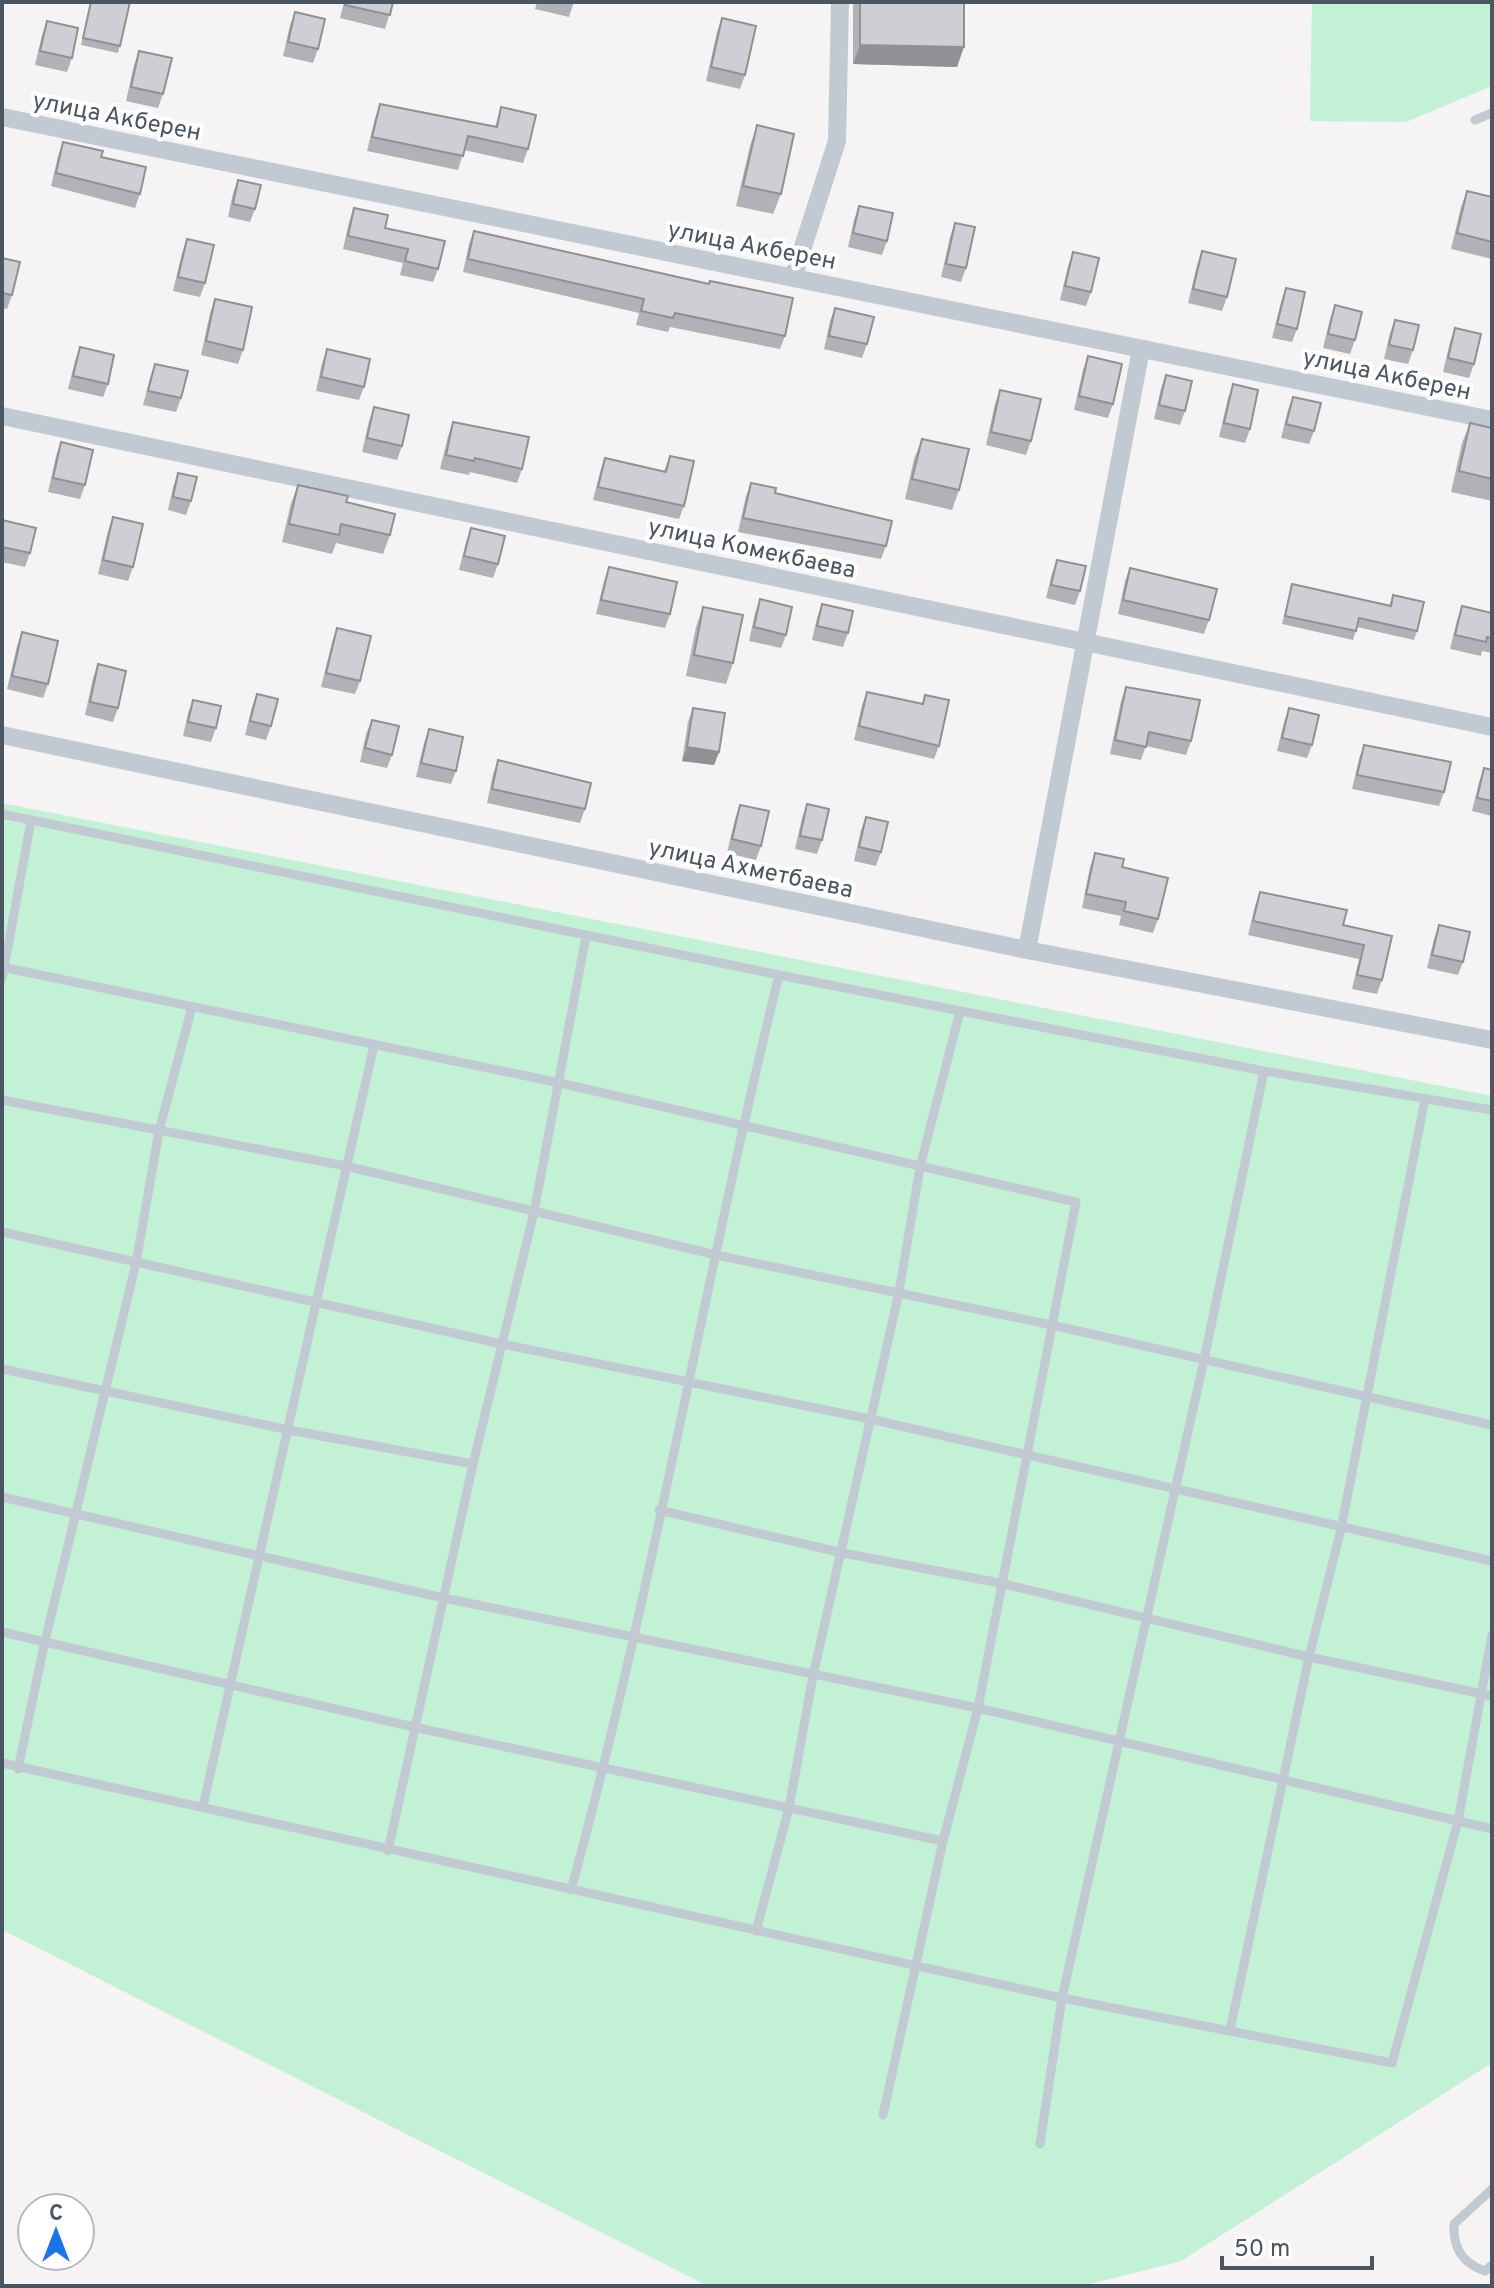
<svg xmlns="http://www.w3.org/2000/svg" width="1494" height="2288" font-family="Overpass,sans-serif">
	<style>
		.green { fill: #c3f1d5 }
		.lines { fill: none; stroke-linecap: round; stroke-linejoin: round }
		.lane { stroke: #c1cad2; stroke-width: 9 }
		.street { stroke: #c1cad2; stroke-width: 18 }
		.wall { fill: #b0b2b7 }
		.shaded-wall { fill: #909195 }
		.building { fill: #cdcfd5; stroke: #909195; stroke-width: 2 }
		.labels { text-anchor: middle; stroke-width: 8; stroke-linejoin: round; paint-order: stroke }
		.street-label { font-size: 24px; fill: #4a5661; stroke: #fff }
	</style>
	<rect width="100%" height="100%" fill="#f5f3f3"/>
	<path class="green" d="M1312 2H1492V86L1406 122 1310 121Z
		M2 803 1492 1096V2063L1181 2261 1082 2286H708L2 1930Z"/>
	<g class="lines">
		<path class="lane" d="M1475 120 1492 113
			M2 814 779 975 1264 1071 1492 1110
			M2 967 560 1083 1076 1202 978 1708 943 1841 883 2115
			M2 979 31 821
			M2 1100 346 1166 716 1255 1052 1325 1492 1425
			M2 1232 502 1344 870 1419 1492 1561
			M2 1369 289 1430 473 1464
			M2 1497 444 1598 978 1708 1492 1829
			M659 1510 843 1553 1000 1583 1309 1657 1492 1696
			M2 1632 418 1728 943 1841
			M2 1763 1062 1998 1392 2063 1458 1821 1492 1635
			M18 1769 45 1641 136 1263 159 1131 192 1007
			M203 1806 374 1045
			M388 1851 473 1464 534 1212 586 936
			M571 1890C654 1588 704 1279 779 975
			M756 1931 789 1808 813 1676 899 1292 920 1167 960 1011
			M1230 2030 1309 1657 1341 1529 1425 1099
			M1040 2144 1062 1998 1204 1360 1264 1071
			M1492 2189 1454 2224C1453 2248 1462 2263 1485 2271L1492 2265"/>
		<path class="street" d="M2 117 1492 420
			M793 278 837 141 840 2
			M2 416 1492 727
			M2 735 1027 950 1492 1040
			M1027 950 1141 349"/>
	</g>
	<path class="wall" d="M90 2H130L118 53 81 45Z
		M344 2H393L385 29 340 18Z
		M537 2H574L569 17 535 9Z
		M853 2H964L957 67 853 64Z
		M295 12 318 49 313 63 283 56 290 25Z
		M722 18 745 75 740 89 706 81 717 32Z
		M47 21 72 58 67 72 35 65 42 35Z
		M139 51 163 94 158 108 126 101 134 65Z
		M380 104 495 127 501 107 528 149 523 163 464 150 458 170 367 151 375 118Z
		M757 125 781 194 773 214 736 206 750 146Z
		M63 142 101 157 140 194 135 208 51 186 58 156Z
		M238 180 255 209 250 222 228 217 233 193Z
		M1467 191 1492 197V259L1451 249 1461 207Z
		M859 206 887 241 882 255 848 247 854 220Z
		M354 208 385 228 438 269 433 282 400 275 403 263 343 249 349 222Z
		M955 223 966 268 961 282 941 277 950 237Z
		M474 231 785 336 780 349 670 327 668 332 636 325 639 313 463 272 469 244Z
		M187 239 205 283 200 297 173 291 182 253Z
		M1202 251 1227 297 1222 311 1188 303 1197 265Z
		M1073 252 1091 292 1086 306 1060 300 1068 266Z
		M2 258 12 295 7 309 2 308Z
		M1286 288 1297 329 1292 342 1272 338 1281 302Z
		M215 299 243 350 238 364 201 355 210 313Z
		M1335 305 1355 340 1350 354 1323 348 1330 319Z
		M835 308 867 344 862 358 824 349 830 321Z
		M1395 320 1413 350 1408 364 1384 359 1390 333Z
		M1455 328 1474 364 1469 378 1443 372 1450 342Z
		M80 347 108 384 103 397 68 389 75 361Z
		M327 349 364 387 359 400 316 391 322 363Z
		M1088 356 1113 404 1108 418 1074 410 1083 370Z
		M155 364 181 398 176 412 143 405 150 378Z
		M1166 375 1185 411 1180 425 1154 419 1161 388Z
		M1233 384 1250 429 1245 443 1219 437 1228 398Z
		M1000 390 1031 441 1026 455 986 445 995 404Z
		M1293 397 1314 431 1309 444 1281 438 1288 410Z
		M374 407 402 446 397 460 362 452 369 421Z
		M453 422 522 469 517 483 470 472 469 475 440 469 448 436Z
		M1470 423 1492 428V501L1451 492 1462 443Z
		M922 439 959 490 952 510 905 499 914 459Z
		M61 442 85 485 80 499 48 492 56 456Z
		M670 456 684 506 679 519 593 500 600 472 605 458 664 471Z
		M178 473 191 501 186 515 168 510 173 487Z
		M751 483 886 546 881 559 738 532 746 496Z
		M298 485 346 502 390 535 383 554 336 543 332 554 282 542 291 503Z
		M113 517 133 567 128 581 98 574 108 531Z
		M2 520 30 553 25 567 2 562Z
		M471 528 498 564 493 578 459 570 466 542Z
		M1057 560 1080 591 1075 605 1046 598 1052 573Z
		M609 567 670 614 665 628 596 614 604 581Z
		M1130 568 1209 620 1204 634 1118 614 1125 581Z
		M1292 584 1389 606 1393 595 1417 631 1414 640 1357 627 1353 640 1282 624Z
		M760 599 786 635 781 648 749 641 755 613Z
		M822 604 848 633 843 647 812 640 817 618Z
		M1462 606 1492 613V653L1482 651 1481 656 1450 649 1457 620Z
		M703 607 733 663 726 684 686 676 696 627Z
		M337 628 360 681 355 694 321 687 332 642Z
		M22 632 48 684 43 698 7 689 17 646Z
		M98 664 118 708 113 722 85 715 93 678Z
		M1126 687 1191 741 1186 755 1146 746 1141 760 1110 754 1121 701Z
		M867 692 922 704 925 695 939 746 934 759 854 740 862 705Z
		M257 694 271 726 266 740 245 735 252 707Z
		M193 700 216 728 211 742 183 736 188 713Z
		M693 708 719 752 714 765 682 761 688 722Z
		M1289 708 1312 745 1307 758 1277 751 1284 722Z
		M372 720 392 755 387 768 360 762 366 734Z
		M429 729 456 771 451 784 416 777 424 743Z
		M1364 745 1444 792 1439 806 1352 789 1359 759Z
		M498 760 585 809 580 823 487 803 493 774Z
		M1484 768 1492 770V816L1472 811 1479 782Z
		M807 804 822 840 817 854 795 849 802 818Z
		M740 805 761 846 756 860 727 853 735 819Z
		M866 817 881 852 876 866 854 861 861 830Z
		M1095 853 1122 867 1158 919 1153 933 1119 925 1121 916 1082 908 1090 867Z
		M1260 892 1343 925 1392 936 1382 980 1377 994 1352 989 1359 959 1248 935 1255 906Z
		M1439 925 1463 962 1458 975 1427 968 1434 939Z"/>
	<path class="shaded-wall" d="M860 45 964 47 957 67 853 64Z
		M687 747 719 752 714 765 682 761Z"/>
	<path class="building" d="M91 2H130L120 46 83 38Z
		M346 2H393L390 15 345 5Z
		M860 2H964V47L860 45Z
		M295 12 325 19 318 49 288 42Z
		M722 18 756 26 745 75 711 67Z
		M47 21 78 28 72 58 40 51Z
		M139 51 172 58 163 94 131 87Z
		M380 104 497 127 501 107 536 115 528 149 468 136 463 156 372 137Z
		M757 125 794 134 781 194 743 186Z
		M63 142 103 151 101 157 146 167 140 194 56 173Z
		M238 180 261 185 255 209 233 204Z
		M1467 191 1492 197V242L1457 233Z
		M859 206 893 213 887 241 853 233Z
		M354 208 388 215 385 228 445 241 438 269 405 261 408 249 348 236Z
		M955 223 975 227 966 268 946 264Z
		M474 231 709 284 710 281 793 298 785 336 675 313 673 318 641 311 644 299 468 259Z
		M187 239 214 245 205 283 178 277Z
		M1202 251 1236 259 1227 297 1193 289Z
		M1073 252 1099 258 1091 292 1065 286Z
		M2 258 20 262 12 295 2 293Z
		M1286 288 1305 292 1297 329 1277 324Z
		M215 299 252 307 243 350 206 341Z
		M1335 305 1362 312 1355 340 1328 334Z
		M835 308 874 317 867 344 829 336Z
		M1395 320 1419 325 1413 350 1389 345Z
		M1455 328 1481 334 1474 364 1448 358Z
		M80 347 114 355 108 384 73 376Z
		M327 349 370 359 364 387 321 377Z
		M1088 356 1122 364 1113 404 1079 396Z
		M155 364 188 371 181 398 148 391Z
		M1166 375 1192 381 1185 411 1159 405Z
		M1233 384 1258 390 1250 429 1224 423Z
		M1000 390 1041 399 1031 441 991 432Z
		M1293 397 1321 403 1314 431 1286 424Z
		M374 407 409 415 402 446 367 438Z
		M453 422 529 437 522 469 475 458 474 461 446 455Z
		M1470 423 1492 428V479L1459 471Z
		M922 439 969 449 959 490 912 479Z
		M61 442 93 450 85 485 53 478Z
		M670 456 694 461 684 506 598 487 605 458 666 472Z
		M178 473 197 477 191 501 173 497Z
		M751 483 776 488 775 493 892 521 886 546 743 518Z
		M298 485 348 496 346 502 395 514 390 535 341 524 339 535 289 524Z
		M113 517 143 524 133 567 103 560Z
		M2 520 36 528 30 553 2 547Z
		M471 528 505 536 498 564 464 556Z
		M1057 560 1086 566 1080 591 1051 585Z
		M609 567 677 582 670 614 601 600Z
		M1130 568 1217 589 1209 620 1123 600Z
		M1292 584 1391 606 1393 595 1424 602 1417 631 1359 618 1356 631 1285 616Z
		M760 599 792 607 786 635 754 627Z
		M822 604 853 611 848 633 817 626Z
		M1462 606 1492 613V638L1487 637 1486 642 1455 635Z
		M703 607 743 615 733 663 694 655Z
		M337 628 371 636 360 681 326 673Z
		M22 632 58 641 48 684 12 676Z
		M98 664 126 671 118 708 90 702Z
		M1126 687 1200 700 1191 741 1149 732 1146 747 1115 740Z
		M867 692 923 704 925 695 949 700 939 746 859 726Z
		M257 694 278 699 271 726 250 721Z
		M193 700 221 706 216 728 188 722Z
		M693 708 725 713 719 752 687 747Z
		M1289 708 1319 715 1312 745 1282 738Z
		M372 720 399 726 392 755 365 748Z
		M429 729 463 737 456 771 421 763Z
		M1364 745 1451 762 1444 792 1357 775Z
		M498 760 591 783 585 809 492 789Z
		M1484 768 1492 770V801L1477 798Z
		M807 804 829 809 822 840 800 836Z
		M740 805 769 811 761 846 732 839Z
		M866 817 888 822 881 852 859 847Z
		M1095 853 1124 859 1122 867 1168 878 1158 919 1124 911 1126 902 1086 894Z
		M1260 892 1347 910 1343 925 1392 936 1382 980 1357 975 1364 945 1253 921Z
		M1439 925 1470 932 1463 962 1432 955Z"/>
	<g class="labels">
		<g class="street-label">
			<text transform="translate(117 116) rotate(11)" y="8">улица Акберен</text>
			<text transform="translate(752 245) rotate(11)" y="8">улица Акберен</text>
			<text transform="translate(1387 374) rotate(12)" y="8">улица Акберен</text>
			<text transform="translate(752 548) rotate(12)" y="8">улица Комекбаева</text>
			<text transform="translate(751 868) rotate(12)" y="8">улица Ахметбаева</text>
		</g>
	</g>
	<rect width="1494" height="2288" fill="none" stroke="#4a5661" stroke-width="8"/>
	<g transform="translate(56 2232)"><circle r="38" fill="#ffffff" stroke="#b7bbc0" stroke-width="2"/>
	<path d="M0-6L14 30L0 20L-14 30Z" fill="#1a73e8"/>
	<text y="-12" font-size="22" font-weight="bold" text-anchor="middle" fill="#4a5661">С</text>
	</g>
	<path d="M1222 2256v12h150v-12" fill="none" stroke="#4a5661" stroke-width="4"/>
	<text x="1234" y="2256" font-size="24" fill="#4a5661" stroke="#ffffff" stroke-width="6" paint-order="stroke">50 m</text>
</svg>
